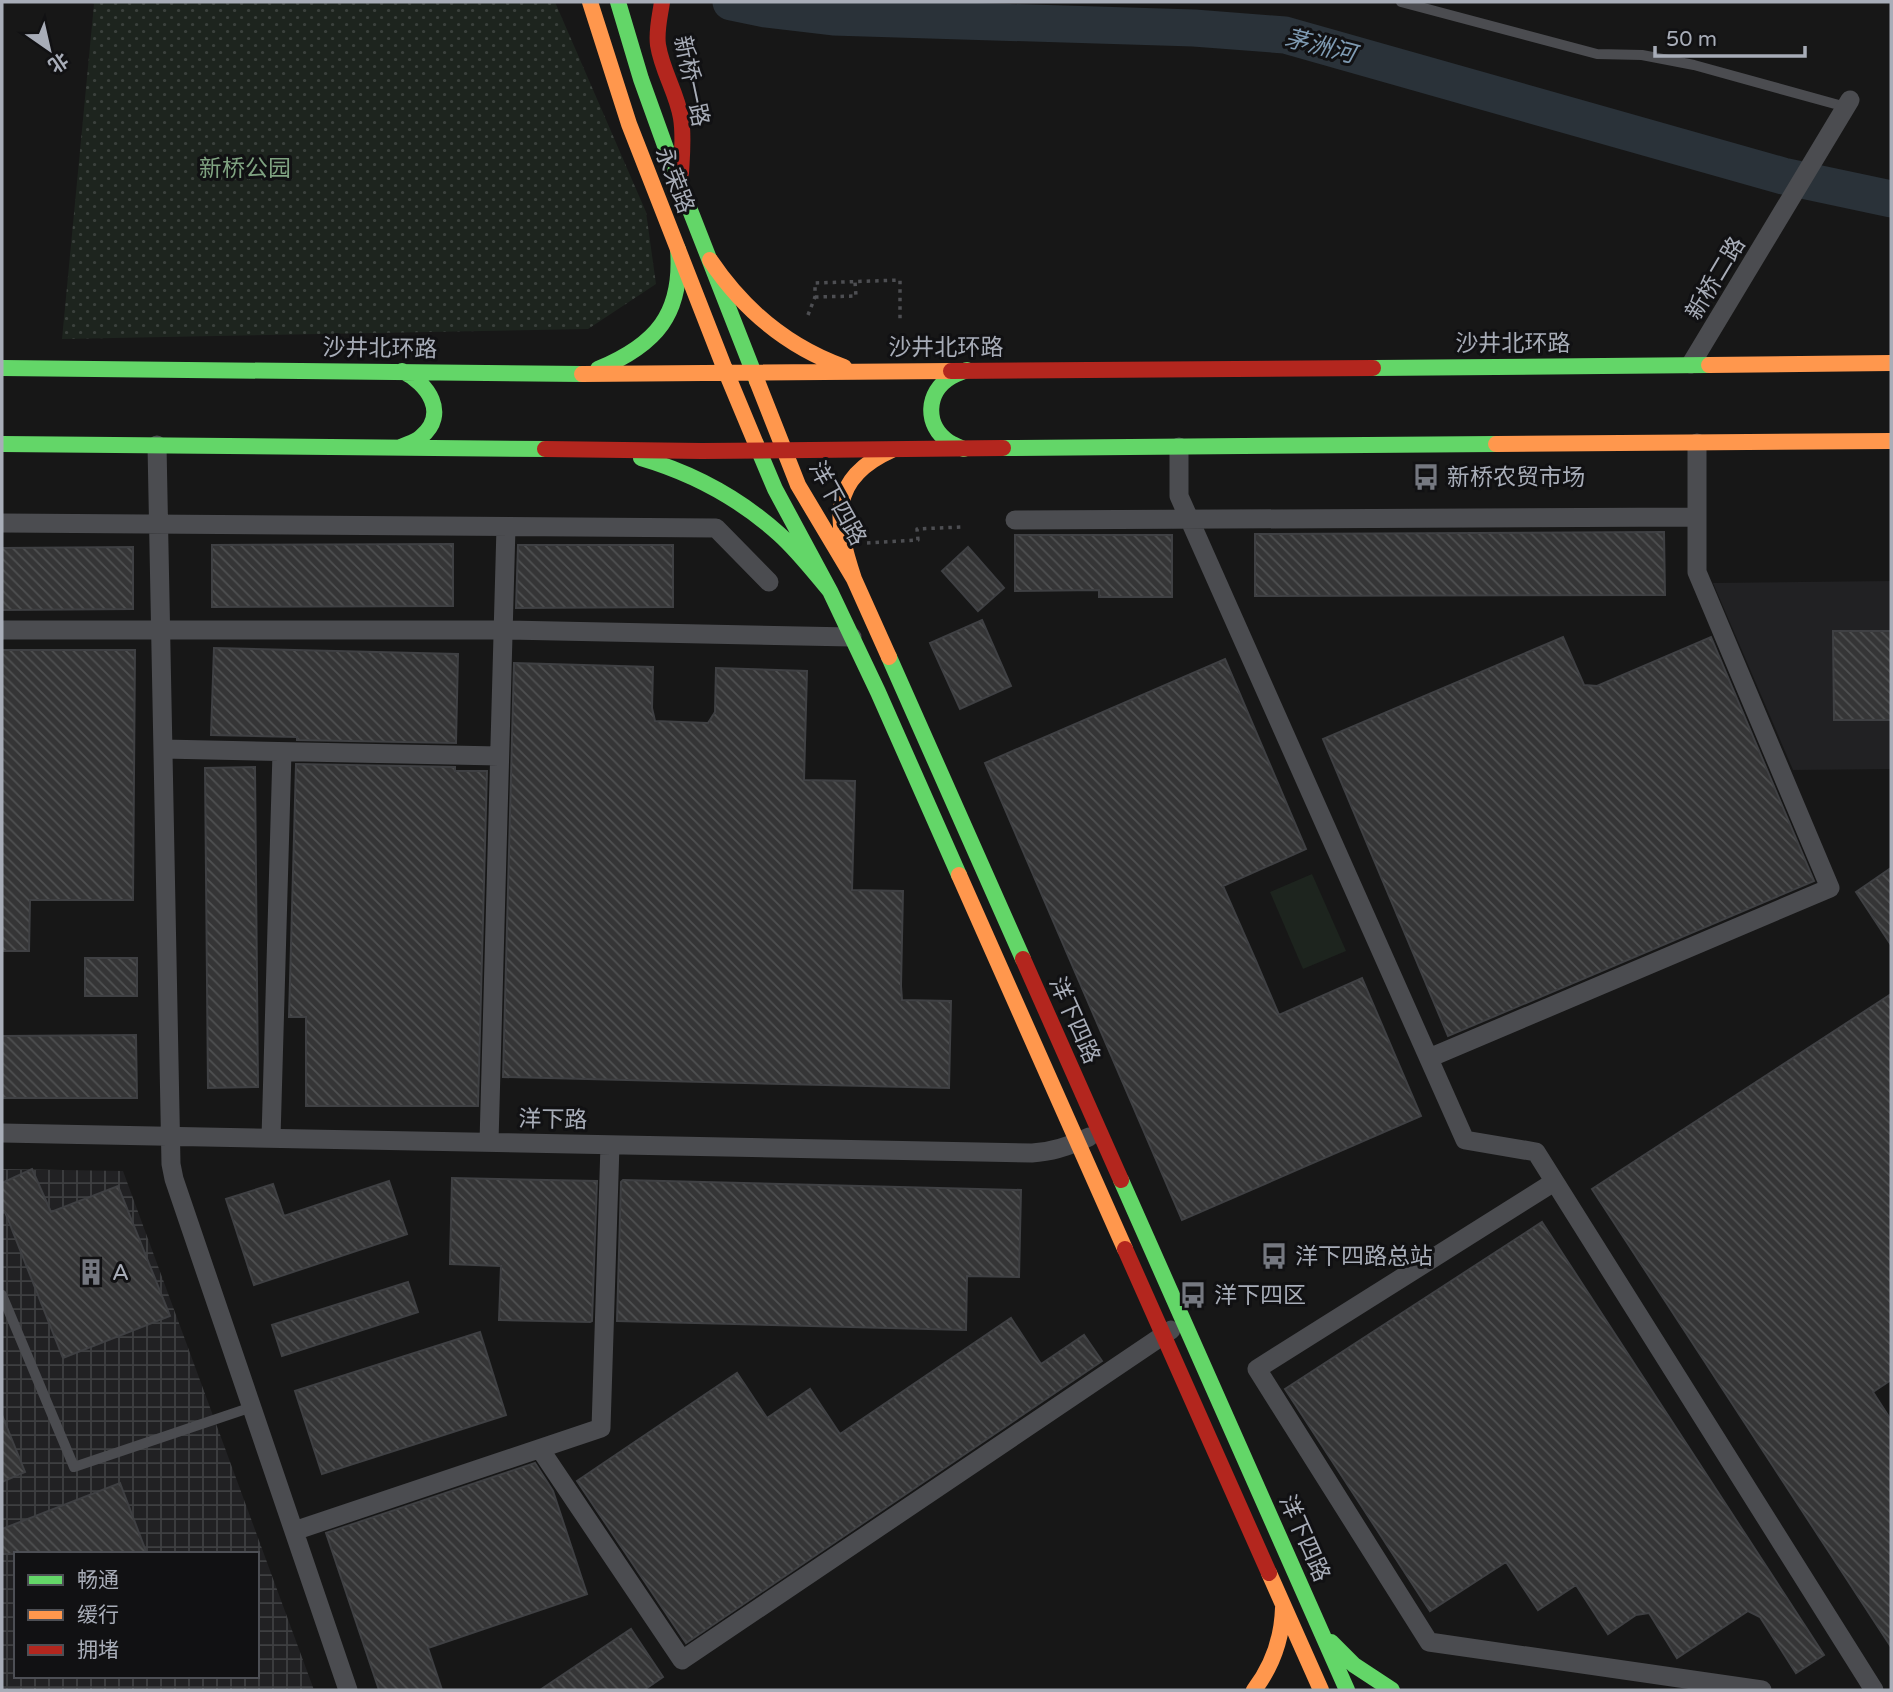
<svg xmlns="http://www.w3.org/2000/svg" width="1893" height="1692" font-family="'Varela Round','Noto Sans SC',sans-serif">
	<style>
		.built { fill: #212123 }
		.industrial { fill: url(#industrial-grid); fill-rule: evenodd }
		.park { fill: url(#park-dots) }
		.pitch { fill: #1d241e }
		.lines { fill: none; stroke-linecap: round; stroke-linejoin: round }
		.river { stroke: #2a3239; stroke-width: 37 }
		.building { fill: url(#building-back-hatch); stroke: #3f4043; stroke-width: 2 }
		.path { stroke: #4d4e52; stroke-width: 3.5; stroke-dasharray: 3.5 5; stroke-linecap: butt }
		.lane { stroke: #4b4c50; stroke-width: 10 }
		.street { stroke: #4b4c50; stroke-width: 19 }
		.fast { stroke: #63d668; stroke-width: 16 }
		.slow { stroke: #ff974d; stroke-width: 16 }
		.jam { stroke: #b3261e; stroke-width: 16 }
		.labels { text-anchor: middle; stroke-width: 6; stroke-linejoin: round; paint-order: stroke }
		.street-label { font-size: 23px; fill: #a8adb8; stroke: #111113 }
		.park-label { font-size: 23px; fill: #7fa381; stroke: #111113 }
		.poi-label { font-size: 23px; fill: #a8adb8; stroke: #111113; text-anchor: start }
		.water-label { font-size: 24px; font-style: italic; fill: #7f9bb3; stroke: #111113 }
	</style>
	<defs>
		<pattern id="industrial-grid" width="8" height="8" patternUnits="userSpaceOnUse" patternTransform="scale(1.75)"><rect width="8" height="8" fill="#212123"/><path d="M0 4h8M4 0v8" fill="none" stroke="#3e3f41"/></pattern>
		<pattern id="park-dots" width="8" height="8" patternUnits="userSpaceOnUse" patternTransform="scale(1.75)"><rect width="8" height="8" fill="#1d241e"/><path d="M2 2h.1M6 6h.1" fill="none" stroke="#3b413d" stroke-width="1.8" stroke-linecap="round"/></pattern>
		<pattern id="building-back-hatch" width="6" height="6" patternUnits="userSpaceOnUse" patternTransform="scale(1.75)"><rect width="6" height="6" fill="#353536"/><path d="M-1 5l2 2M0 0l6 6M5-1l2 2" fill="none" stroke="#4f5051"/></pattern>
	</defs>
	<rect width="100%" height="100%" fill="#171717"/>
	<path class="built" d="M1891 581V769L1793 770 1713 583Z"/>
	<path class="industrial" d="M2 1169 123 1171 314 1690H2ZM16 1554H257V1676H16Z"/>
	<path class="park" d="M90 2H555L646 212 656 284 588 329 62 339 94 4Z"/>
	<path class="pitch" d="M1312 874 1346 951 1303 969 1270 892Z"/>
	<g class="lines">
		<path class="river" d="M731 2 765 9 833 17 1194 28 1285 35 1783 176 1891 199"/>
	</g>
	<path class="building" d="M1664 532 1665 595 1255 596V534Z
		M1015 535H1172V597H1099V590L1015 591Z
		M453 544V606L212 607V545Z
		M518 545H673V607L516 608Z
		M133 547V609L2 610V548Z
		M968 547 1004 588 978 611 942 571Z
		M982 620 1011 686 960 709 930 643Z
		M1833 631H1891V720H1834Z
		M1563 637 1584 685 1597 686 1711 637 1814 881 1448 1036 1323 739Z
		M214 648 458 654 456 743 297 740V737L211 735Z
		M2 650H135L133 900H30L29 951H2Z
		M1225 659 1306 849 1223 886 1256 961 1279 1015 1362 978 1421 1116 1182 1220 985 763Z
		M514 663 653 667 652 708 655 721 708 723 715 712 716 668 807 671 804 780 855 781 852 890 903 891 901 986 902 1000 951 1001 949 1088 503 1077Z
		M296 764 455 767V771H487L478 1106H306V1017H289Z
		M255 767 258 1087 208 1088 205 768Z
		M1891 868V945L1856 892Z
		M85 958H137V996H85Z
		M1891 994V1380L1873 1392 1891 1420V1647L1592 1189Z
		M136 1035 137 1098H2V1036Z
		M32 1169 51 1212 118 1186 170 1316 63 1358 5 1212 2 1213V1183Z
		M452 1178 597 1181 592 1321 590 1322 499 1320 501 1266 450 1264Z
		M623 1180 1021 1190 1019 1277 967 1276 966 1330 617 1321 621 1182Z
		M389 1181 407 1234 254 1285 226 1199 273 1184 284 1216Z
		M1542 1222 1824 1655 1796 1673 1760 1617 1748 1611 1677 1658 1649 1613 1636 1615 1608 1634 1576 1585 1538 1610 1506 1562 1430 1611 1285 1389Z
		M408 1282 418 1312 282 1356 272 1325Z
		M1011 1318 1041 1364 1084 1335 1102 1361 686 1643 577 1481 737 1373 767 1418 810 1389 840 1434Z
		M480 1332 506 1415 322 1474 295 1391Z
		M2 1415 25 1472 2 1482Z
		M535 1463 553 1491 587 1594 428 1648 442 1690H379L326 1533Z
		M120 1483 147 1554H2V1529Z
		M631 1629 663 1677 644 1690H540Z"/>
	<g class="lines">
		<path class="path" d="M815 297 856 296 855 282
			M808 315 815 297V283L900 280V321
			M867 543 918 540 917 529 961 527"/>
		<path class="lane" d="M1401 2 1597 54 1642 55 1694 65 1846 107
			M2 1295 74 1467 252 1407"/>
		<path class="street" d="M1691 364 1850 100
			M157 445 171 1164 174 1179 348 1690
			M1179 447V496L1465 1140 1536 1152 1874 1690
			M1015 520 1697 517
			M2 523 716 528 769 582
			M2 630H503L852 637
			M163 749 499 756
			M1429 1058 1830 888 1697 572V443
			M2 1133 1032 1153C1053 1152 1070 1146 1089 1137
			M271 1138 282 752
			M489 1142 506 527
			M1554 1182 1257 1369 1429 1642 1762 1690
			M540 1449 682 1660 1171 1330
			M294 1531 601 1428 610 1145"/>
		<path class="fast" d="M618 2 641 79 668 154 757 381
			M2 368 582 374
			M1373 368 1709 365
			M598 369C656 345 683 314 678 249
			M2 444 545 449
			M756 444 775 489 830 591 878 692 959 875
			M401 447C407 444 416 442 421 437 449 414 428 383 402 371
			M1003 448 1496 444
			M964 449C959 447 953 445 949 442 924 425 926 392 951 377 956 374 962 372 967 370
			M641 458C692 473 739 498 779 534 798 551 814 572 830 591
			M889 657 1023 959
			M1121 1180 1347 1690
			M1331 1642 1354 1665 1392 1690"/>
		<path class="slow" d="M590 2 629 124 726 372 756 444
			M710 260C743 309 788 347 844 367
			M1709 365 1891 363
			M582 374 951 371
			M757 381 798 485 854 579 889 657
			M1496 444 1891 441
			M854 579C835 522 827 479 892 450
			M959 875 1125 1249
			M1269 1573 1321 1690
			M1254 1690C1273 1665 1282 1639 1283 1608"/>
		<path class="jam" d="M662 2C660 16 656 31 658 45 662 71 677 93 681 118 684 136 682 155 681 173
			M951 371 1373 368
			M545 449 702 451 1003 448
			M1023 959 1121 1180
			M1125 1249 1269 1573"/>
	</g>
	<defs>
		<symbol id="bus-bare" viewBox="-9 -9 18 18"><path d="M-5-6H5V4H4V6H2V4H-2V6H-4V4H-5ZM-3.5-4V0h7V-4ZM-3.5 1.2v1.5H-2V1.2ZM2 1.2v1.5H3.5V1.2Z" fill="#757880" stroke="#111113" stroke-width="2.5" paint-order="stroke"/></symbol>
		<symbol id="building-bare" viewBox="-9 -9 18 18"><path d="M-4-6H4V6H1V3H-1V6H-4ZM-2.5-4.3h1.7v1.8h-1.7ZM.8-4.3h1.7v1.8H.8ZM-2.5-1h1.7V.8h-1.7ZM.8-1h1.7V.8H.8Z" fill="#757880" stroke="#111113" stroke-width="2.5" paint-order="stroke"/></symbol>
	</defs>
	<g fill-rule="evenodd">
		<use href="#bus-bare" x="1407" y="458" width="38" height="38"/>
		<use href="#bus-bare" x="1255" y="1237" width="38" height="38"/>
		<use href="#building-bare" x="72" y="1253" width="38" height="38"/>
		<use href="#bus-bare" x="1174" y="1276" width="38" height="38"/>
	</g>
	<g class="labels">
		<g class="street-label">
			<text transform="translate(692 81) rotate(78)" y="8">新桥一路</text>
			<text transform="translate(675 180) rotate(69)" y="8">永荣路</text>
			<text transform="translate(1715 278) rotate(-59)" y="8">新桥二路</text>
			<text x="1513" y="351">沙井北环路</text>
			<text x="946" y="355">沙井北环路</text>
			<text transform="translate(380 348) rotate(1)" y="8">沙井北环路</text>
			<text transform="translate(838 503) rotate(61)" y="8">洋下四路</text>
			<text transform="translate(1075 1020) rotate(66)" y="8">洋下四路</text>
			<text transform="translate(553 1119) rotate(1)" y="8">洋下路</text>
			<text transform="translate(1305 1538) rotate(66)" y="8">洋下四路</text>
		</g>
		<g class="park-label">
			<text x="245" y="176">新桥公园</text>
		</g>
		<g class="poi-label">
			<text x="1447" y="485">新桥农贸市场</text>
			<text x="1295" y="1264">洋下四路总站</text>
			<text x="112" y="1280">A</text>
			<text x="1214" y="1303">洋下四区</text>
		</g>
		<g class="water-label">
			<text transform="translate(1320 46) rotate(14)" y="8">茅洲河</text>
		</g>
	</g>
	<rect width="1893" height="1692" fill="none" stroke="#a8adb8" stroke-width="7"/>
	<rect x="14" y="1552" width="245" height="126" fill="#111113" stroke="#4d4f55" stroke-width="2"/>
	<rect x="28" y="1575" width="35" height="10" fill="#63d668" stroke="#4d4f55" stroke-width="2"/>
	<text x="77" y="1587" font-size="21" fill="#a8adb8">畅通</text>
	<rect x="28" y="1610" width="35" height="10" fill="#ff974d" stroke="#4d4f55" stroke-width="2"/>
	<text x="77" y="1622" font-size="21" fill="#a8adb8">缓行</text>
	<rect x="28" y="1645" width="35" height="10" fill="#b3261e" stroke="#4d4f55" stroke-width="2"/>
	<text x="77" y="1657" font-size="21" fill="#a8adb8">拥堵</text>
	<g transform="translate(49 49) rotate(146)" stroke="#111113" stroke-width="5" paint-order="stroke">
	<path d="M0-5L12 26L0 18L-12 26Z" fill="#a8adb8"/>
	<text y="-10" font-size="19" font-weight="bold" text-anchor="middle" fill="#a8adb8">北</text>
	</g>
	<path d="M1655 46v10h150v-10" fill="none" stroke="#a8adb8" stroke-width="3.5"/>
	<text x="1666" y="46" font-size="21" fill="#a8adb8" stroke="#111113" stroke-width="5" paint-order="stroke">50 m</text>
</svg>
